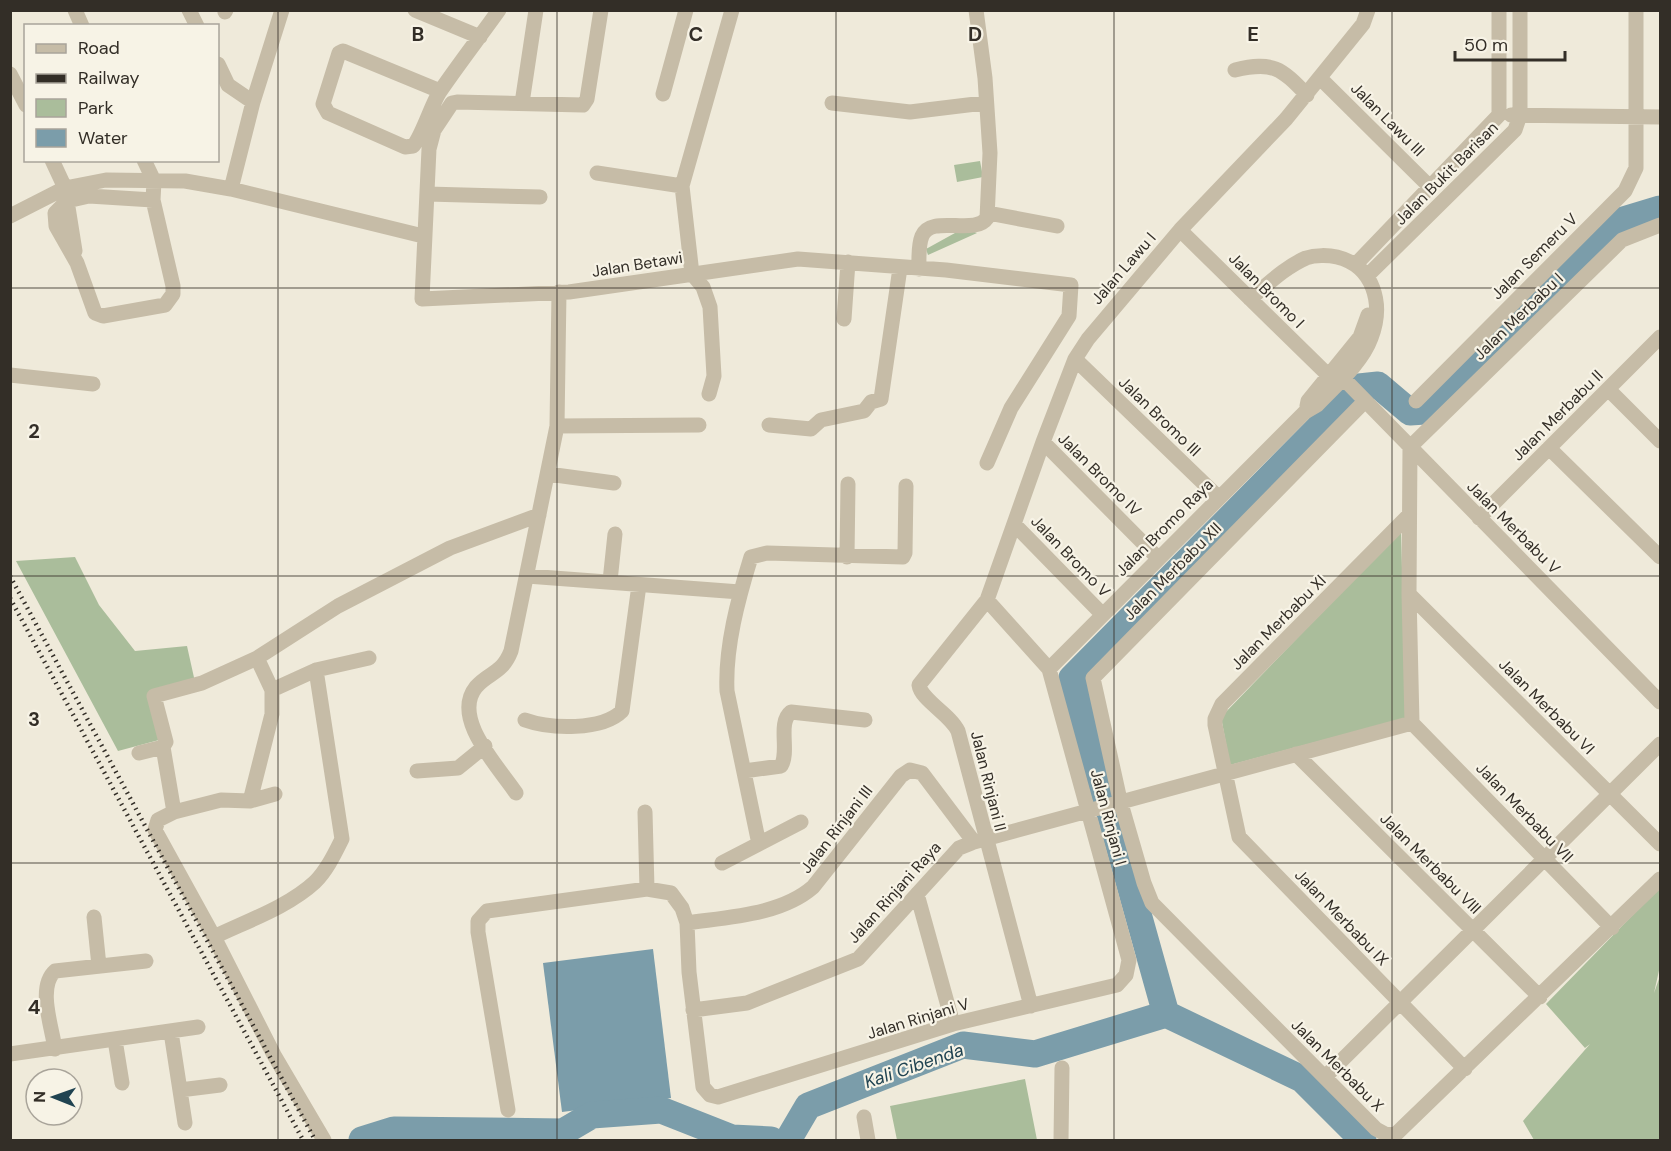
<svg xmlns="http://www.w3.org/2000/svg" width="1671" height="1151" font-family="'DM Sans',sans-serif">
	<style>
		.green { fill: #aabd9b }
		.water { fill: #7b9daa }
		.lines { fill: none; stroke-linecap: round; stroke-linejoin: round }
		.river { stroke: #7b9daa; stroke-width: 27 }
		.street { stroke: #c6bca7; stroke-width: 15 }
		.rail { stroke: #332e27; stroke-width: 4.5; stroke-dasharray: 1.5 4.5; stroke-linecap: butt }
		.grid { fill: none; stroke: #332e27; stroke-width: 1.5; stroke-opacity: 0.55 }
		.labels { text-anchor: middle; stroke-width: 4.5; stroke-linejoin: round; paint-order: stroke }
		.street-label { font-size: 16px; fill: #332e27; stroke: #f7f3e6 }
		.water-label { font-size: 18px; font-style: italic; fill: #204351; stroke: #f7f3e6 }
		.grid-label { font-size: 20px; text-anchor: middle; font-weight: bold; fill: #332e27; stroke: #f7f3e6; stroke-width: 4.5; stroke-linejoin: round; paint-order: stroke }
	</style>
	<rect width="100%" height="100%" fill="#efeada"/>
	<path class="green" d="M980 161 983 177 957 182 954 165Z
		M964 228 977 233 928 255 926 249Z
		M1401 531 1406 718 1230 765 1221 717Z
		M75 557 99 605 135 651 187 646 195 682 150 694 159 740 118 751 16 561Z
		M1660 887V966L1654 993 1660 976V1140H1534L1523 1121 1590 1044 1585 1048 1546 1004Z
		M1025 1079 1037 1140H897L890 1106Z"/>
	<path class="water" d="M653 949 671 1098 562 1112 543 963Z"/>
	<g class="lines">
		<path class="river" d="M362 1140 394 1130 563 1132 592 1115 661 1110 732 1138 771 1140
			M788 1140 808 1106 963 1045 1035 1054 1166 1014
			M1363 1140 1302 1079 1166 1014 1072 678 1359 387 1378 385 1410 412 1425 411 1617 222 1660 209"/>
		<path class="street" d="M75 10 82 26
			M189 10 197 26
			M415 10 480 37
			M601 10 587 99 583 105 457 102 452 103 434 130 429 149 422 299 569 292 798 259 946 270 1071 285 1069 316 1011 408 987 463
			M225 12 226 10
			M218 64 228 85 253 102
			M1235 70C1273 61 1281 68 1307 95
			M10 74 26 105
			M1320 78 1430 187
			M440 91 343 51 339 53 323 104 328 113 405 147 413 146C421 138 431 106 439 93 458 65 479 38 499 10
			M663 94 686 10
			M522 103 536 10
			M832 103 910 112 984 103
			M1511 115 1660 117
			M52 160 65 188
			M597 173 682 186
			M231 189 253 102 282 10
			M427 194 540 197
			M67 201 55 213 56 226 77 263 95 313 103 316 165 305 173 294V286L153 200 154 181 144 160
			M988 213 1057 226
			M10 216 65 188 106 180 185 181 231 189 423 236
			M1180 230 1329 376
			M75 251 67 201 89 196 153 200
			M1357 263 1499 115V10
			M919 269C919 259 918 246 922 236 931 214 975 236 987 218L990 153 985 78 976 10
			M1367 276 1515 130 1520 115V10
			M844 319 848 262
			M1075 359 1219 498
			M10 375 93 384
			M1343 378 1660 702
			M1608 389 1660 441
			M709 394 714 376 710 307 703 287 692 274 682 186 732 10
			M1365 401 1093 678 1120 800 1144 883 1152 903 1376 1129 1387 1135 1397 1133 1660 879
			M1416 401 1625 191 1636 168V10
			M1307 406 1308 401 1360 337 1368 315
			M769 425 811 429 821 420 864 411 871 402 881 399 900 268
			M557 426 699 425
			M1043 442 1158 558
			M1549 448 1660 557
			M548 474 614 483
			M1409 515 1222 704 1215 719V725L1239 837 1465 1069
			M1479 518 1660 337
			M1014 524 1102 614
			M847 557 848 484
			M527 576 740 592
			M610 581 615 534
			M1409 594 1660 844
			M1049 669 1305 412 1317 405C1335 386 1362 363 1371 338 1384 304 1374 266 1337 257 1328 255 1315 255 1306 258 1285 267 1267 285 1250 299
			M272 690 316 670 369 658
			M525 720C550 729 602 731 622 711L639 585
			M1412 723 1409 594 1410 447 1622 240 1660 225
			M1412 723 1612 928
			M139 753 163 747
			M1296 754 1540 997
			M417 771 458 768 485 746
			M744 771 781 766C790 751 777 723 791 712L865 720
			M516 793C498 766 451 718 476 687 489 672 502 674 511 651L557 426 559 292
			M275 794 250 801 221 800 174 812 158 820 155 830 214 937 274 1055 324 1140
			M250 801 272 714V690L257 658
			M174 812 163 747 166 742 154 696 202 683 257 658 338 606 450 548 539 515
			M645 812 647 889
			M759 844 727 691C725 647 738 599 751 557L767 553 903 557 905 553 906 486
			M722 863 801 822
			M917 894 953 1024
			M94 917 99 966
			M687 923C728 917 781 915 813 887L901 776 910 770 922 773 974 842
			M214 937C247 921 288 907 315 882 327 870 335 853 342 839L316 670
			M1031 1006 958 731C950 714 921 700 919 685L987 600 1043 442 1075 359 1088 339 1180 230 1286 119 1363 24 1368 10
			M693 1010 747 1003 858 959 959 848 974 842 1412 723
			M171 1032 185 1123
			M115 1040 122 1083
			M55 1049C52 1027 37 987 55 971L146 961
			M10 1054 198 1027
			M1325 1077 1660 744
			M180 1090 220 1085
			M508 1110 478 932V921L487 911 647 889 671 893 682 908 687 923 689 972 703 1087 710 1095 718 1097 953 1024 1117 985 1126 975 1129 960 1049 669 987 600
			M864 1117 868 1140
			M1061 1140 1062 1068"/>
		<path class="rail" d="M10 576 315 1140
			M10 598 303 1140"/>
	</g>
	<path class="grid" d="M278 10V1140M557 10V1140M836 10V1140M1114 10V1140M1392 10V1140M10 288H1660M10 576H1660M10 863H1660"/>
	<g class="labels">
		<g class="street-label">
			<text transform="translate(1388 119) rotate(45)" y="6">Jalan Lawu III</text>
			<text transform="translate(1446 173) rotate(-45)" y="6">Jalan Bukit Barisan</text>
			<text transform="translate(1534 256) rotate(-45)" y="6">Jalan Semeru V</text>
			<text transform="translate(637 264) rotate(-9)" y="6">Jalan Betawi</text>
			<text transform="translate(1123 268) rotate(-49)" y="6">Jalan Lawu I</text>
			<text transform="translate(1267 290) rotate(45)" y="6">Jalan Bromo I</text>
			<text transform="translate(1518 316) rotate(-44)" y="6">Jalan Merbabu I</text>
			<text transform="translate(1557 415) rotate(-45)" y="6">Jalan Merbabu II</text>
			<text transform="translate(1160 416) rotate(44)" y="6">Jalan Bromo III</text>
			<text transform="translate(1100 474) rotate(45)" y="6">Jalan Bromo IV</text>
			<text transform="translate(1164 527) rotate(-45)" y="6">Jalan Bromo Raya</text>
			<text transform="translate(1514 527) rotate(45)" y="6">Jalan Merbabu V</text>
			<text transform="translate(1071 556) rotate(46)" y="6">Jalan Bromo V</text>
			<text transform="translate(1172 571) rotate(-45)" y="6">Jalan Merbabu XII</text>
			<text transform="translate(1278 622) rotate(-45)" y="6">Jalan Merbabu XI</text>
			<text transform="translate(1547 706) rotate(45)" y="6">Jalan Merbabu VI</text>
			<text transform="translate(989 781) rotate(76)" y="6">Jalan Rinjani II</text>
			<text transform="translate(1525 812) rotate(46)" y="6">Jalan Merbabu VII</text>
			<text transform="translate(1109 817) rotate(75)" y="6">Jalan Rinjani I</text>
			<text transform="translate(836 829) rotate(-52)" y="6">Jalan Rinjani III</text>
			<text transform="translate(1431 863) rotate(45)" y="6">Jalan Merbabu VIII</text>
			<text transform="translate(894 892) rotate(-48)" y="6">Jalan Rinjani Raya</text>
			<text transform="translate(1342 917) rotate(46)" y="6">Jalan Merbabu IX</text>
			<text transform="translate(918 1018) rotate(-17)" y="6">Jalan Rinjani V</text>
			<text transform="translate(1338 1065) rotate(45)" y="6">Jalan Merbabu X</text>
		</g>
		<g class="water-label">
			<text transform="translate(914 1066) rotate(-19)" y="6">Kali Cibenda</text>
		</g>
	</g>
	<g class="grid-label">
		<text x="418" y="41">B</text>
		<text x="696" y="41">C</text>
		<text x="975" y="41">D</text>
		<text x="1253" y="41">E</text>
		<text x="34" y="438">2</text>
		<text x="34" y="726">3</text>
		<text x="34" y="1014">4</text>
	</g>
	<rect width="1671" height="1151" fill="none" stroke="#332e27" stroke-width="24"/>
	<rect x="24" y="24" width="195" height="138" fill="#f7f3e6" stroke="#a9a49a" stroke-width="1.5"/>
	<rect x="36" y="44" width="30" height="9" fill="#c6bca7" stroke="#a9a49a" stroke-width="1.5"/>
	<text x="78" y="54" font-size="18" fill="#332e27">Road</text>
	<rect x="36" y="74" width="30" height="9" fill="#332e27" stroke="#a9a49a" stroke-width="1.5"/>
	<text x="78" y="84" font-size="18" fill="#332e27">Railway</text>
	<rect x="36" y="99" width="30" height="18" fill="#aabd9b" stroke="#a9a49a" stroke-width="1.5"/>
	<text x="78" y="114" font-size="18" fill="#332e27">Park</text>
	<rect x="36" y="129" width="30" height="18" fill="#7b9daa" stroke="#a9a49a" stroke-width="1.5"/>
	<text x="78" y="144" font-size="18" fill="#332e27">Water</text>
	<g transform="translate(54 1097) rotate(271)"><circle r="28" fill="#f7f3e6" stroke="#a9a49a" stroke-width="1.5"/>
	<path d="M0-4.5L10 22L0 15L-10 22Z" fill="#204351"/>
	<text y="-9" font-size="16" font-weight="bold" text-anchor="middle" fill="#332e27">N</text>
	</g>
	<path d="M1455 51v9h110v-9" fill="none" stroke="#332e27" stroke-width="3"/>
	<text x="1464" y="51" font-size="18" fill="#332e27" stroke="#f7f3e6" stroke-width="4.5" paint-order="stroke">50 m</text>
</svg>
